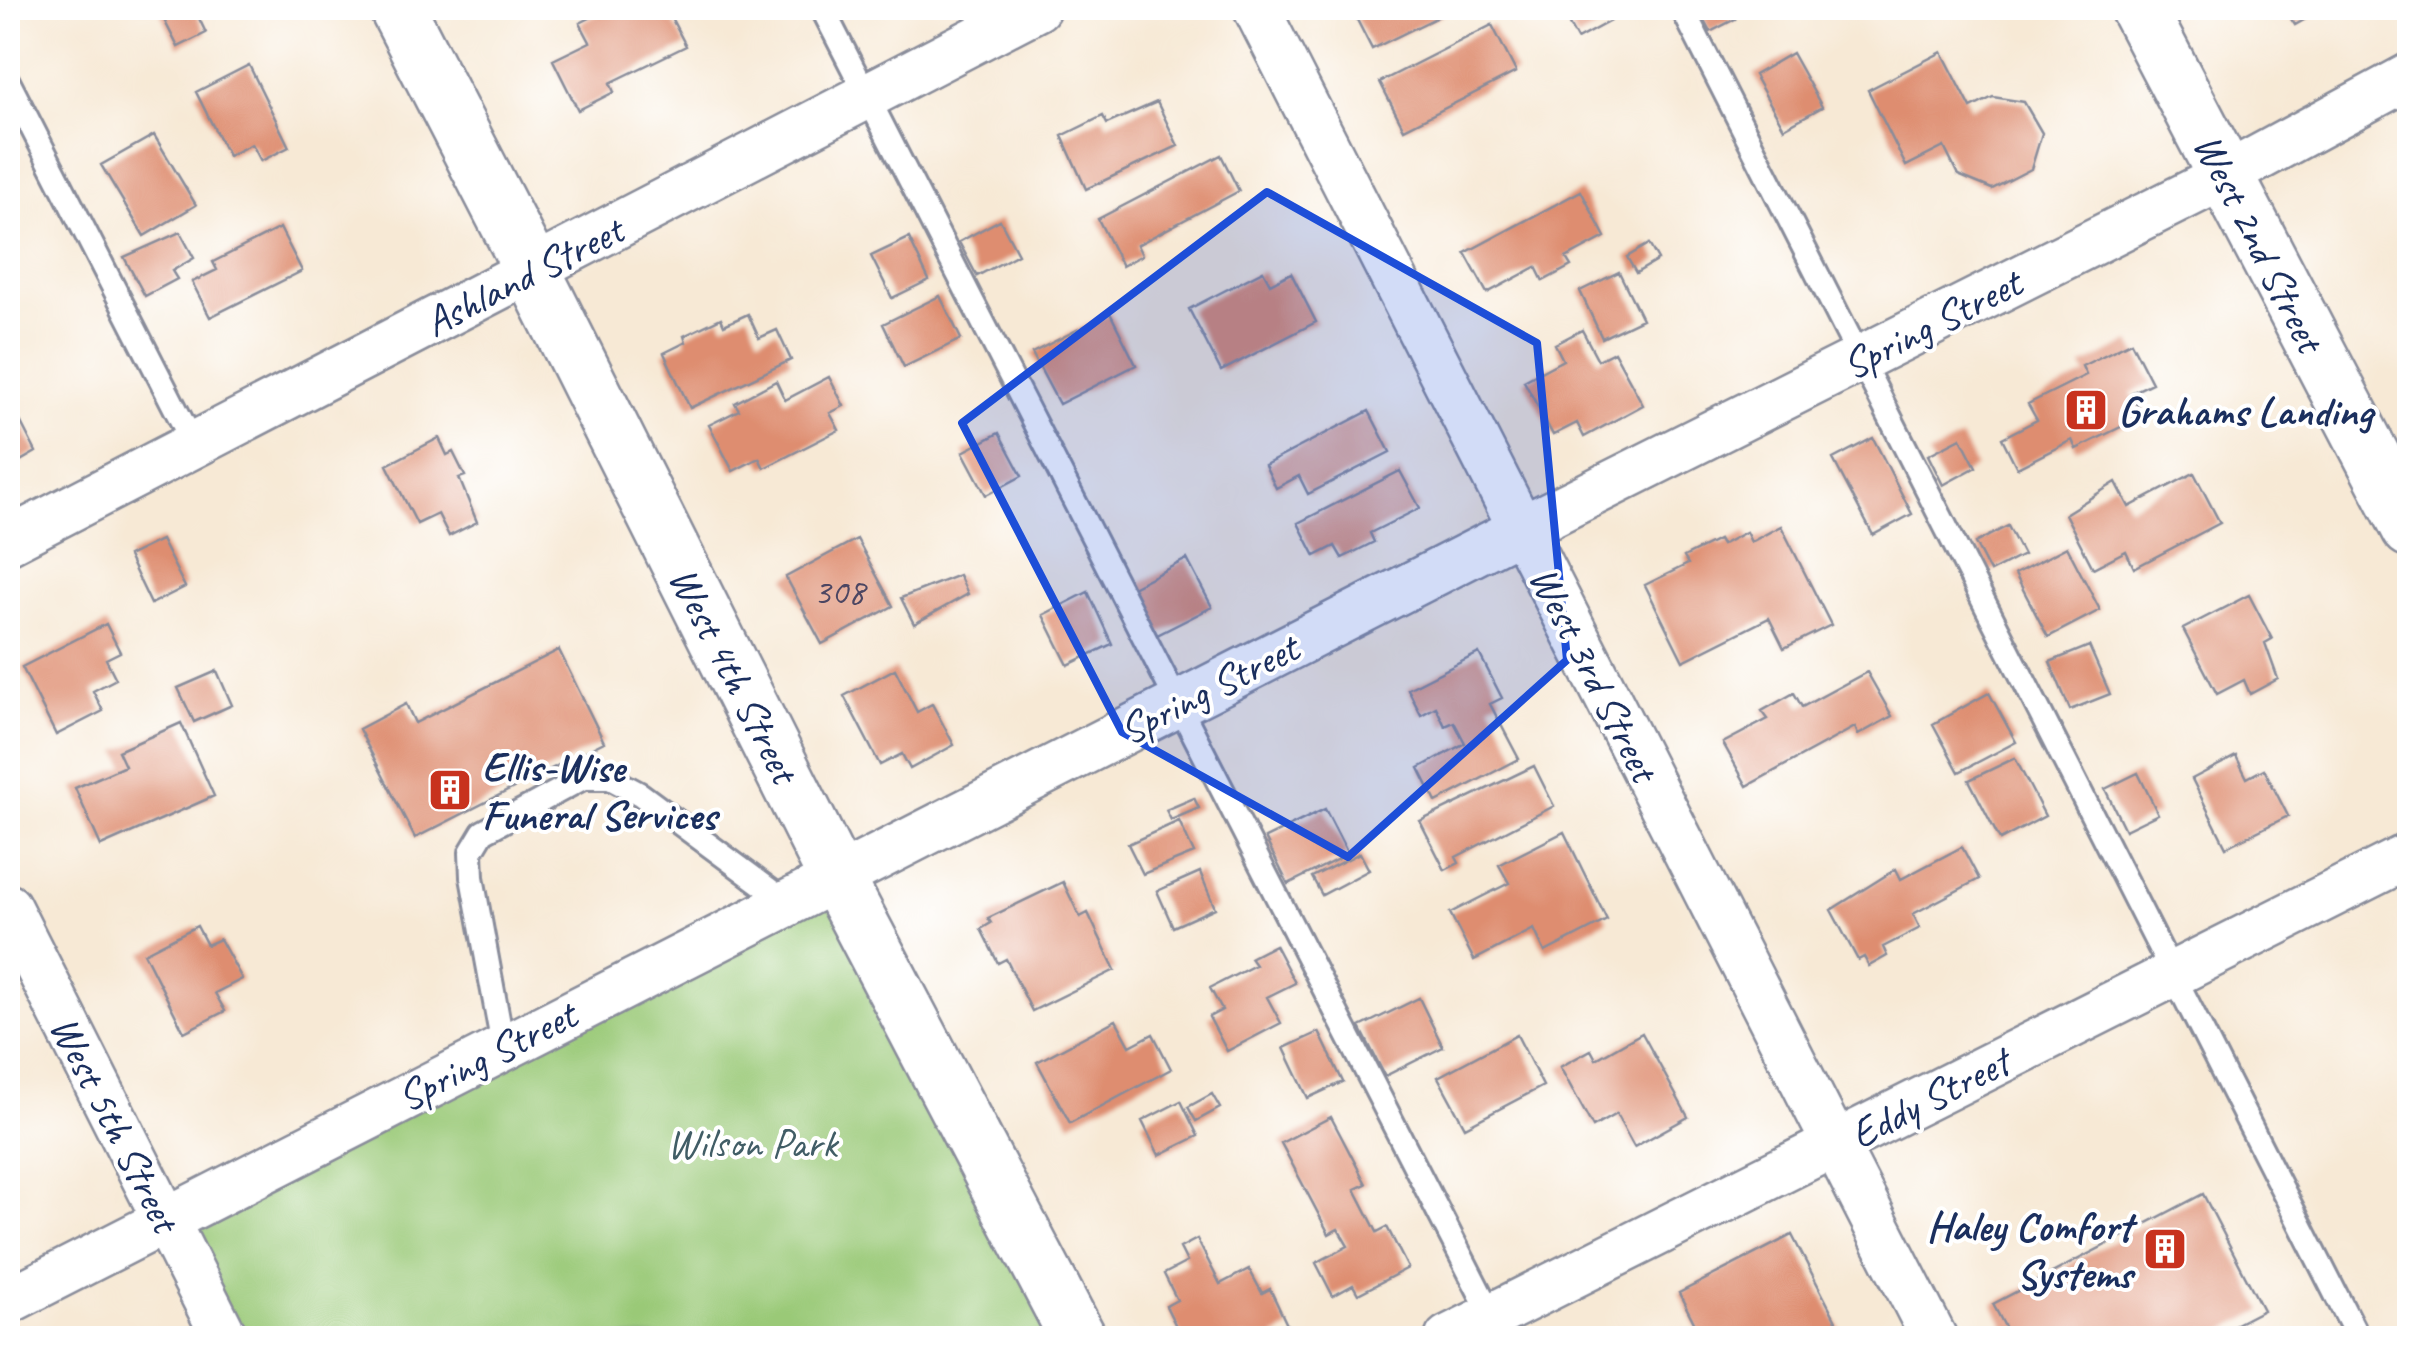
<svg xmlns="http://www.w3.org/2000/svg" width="2417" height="1346" font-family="Caveat,sans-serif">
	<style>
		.park { fill: #9ac977; stroke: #5a7c6a; stroke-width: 2.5 }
		.building { fill: #de8d6f }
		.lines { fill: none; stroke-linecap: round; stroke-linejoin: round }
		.service-casing { stroke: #898c9a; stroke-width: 28 }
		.minor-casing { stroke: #898c9a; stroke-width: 50 }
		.tertiary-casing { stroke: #898c9a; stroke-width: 60 }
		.service { stroke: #fff; stroke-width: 22 }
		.minor { stroke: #fff; stroke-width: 45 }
		.tertiary { stroke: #fff; stroke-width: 55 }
		.marked { fill: #1d4ed8; fill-opacity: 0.2; stroke: #1d4ed8; stroke-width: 8; stroke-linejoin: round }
		.labels { text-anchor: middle; stroke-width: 8; stroke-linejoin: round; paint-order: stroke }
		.number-label { font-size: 38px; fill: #4c4662 }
		.street-label { font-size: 42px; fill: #1b2f5e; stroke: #fff }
		.poi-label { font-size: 42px; font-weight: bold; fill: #1b2f5e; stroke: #fff; text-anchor: start }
		.park-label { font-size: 42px; fill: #415d66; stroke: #fff }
	</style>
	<rect width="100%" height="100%" fill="#fff"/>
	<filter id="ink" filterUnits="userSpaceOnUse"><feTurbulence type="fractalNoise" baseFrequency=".01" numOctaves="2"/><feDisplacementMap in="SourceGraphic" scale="20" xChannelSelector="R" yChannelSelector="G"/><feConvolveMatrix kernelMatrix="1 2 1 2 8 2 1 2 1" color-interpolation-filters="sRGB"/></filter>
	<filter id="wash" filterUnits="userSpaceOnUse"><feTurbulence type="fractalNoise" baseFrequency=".0048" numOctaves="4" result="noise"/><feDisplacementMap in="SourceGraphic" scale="40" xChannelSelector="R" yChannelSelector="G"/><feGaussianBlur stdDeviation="2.25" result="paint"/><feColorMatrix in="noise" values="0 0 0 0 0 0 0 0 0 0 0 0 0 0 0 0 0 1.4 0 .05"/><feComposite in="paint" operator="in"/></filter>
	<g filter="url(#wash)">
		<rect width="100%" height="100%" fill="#f7e9d5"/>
		<path class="park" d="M836 877 1078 1338H225L165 1221Z"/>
		<g id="blocks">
			<path class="building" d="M158 8H194L206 33 178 47Z
				M610 8H666L686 46 610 83 614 92 578 110 553 60 590 42 580 23Z
				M1351 8H1456L1372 49Z
				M1560 8H1620L1623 14 1577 39Z
				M1697 8H1728L1735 19 1710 32Z
				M2284 8H2325L2295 25Z
				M1492 25 1516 72 1404 129 1380 82Z
				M1942 52 1971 108 1993 97 2024 102 2042 133 2031 169 1992 189 1958 175 1944 147 1906 166 1868 90Z
				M1792 53 1822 107 1784 128 1754 75Z
				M249 65 289 147 261 161 252 144 228 156 196 92Z
				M1157 102 1178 146 1086 189 1062 136 1103 116 1107 124Z
				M154 135 196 205 144 236 101 165Z
				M1221 155 1239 191 1137 245 1142 255 1122 266 1098 219Z
				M1581 191 1605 237 1566 258 1571 266 1543 281 1536 267 1487 293 1465 253Z
				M1000 220 1018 254 977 276 959 242Z
				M280 228 302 271 210 317 192 282 217 270 213 262Z
				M180 232 194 258 172 271 177 279 145 296 124 257Z
				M909 238 929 280 892 298 871 256Z
				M1649 244 1658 260 1636 273 1627 257Z
				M1263 271 1270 284 1291 273 1316 322 1221 371 1189 309Z
				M1619 272 1642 319 1602 338 1580 291Z
				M940 296 961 339 904 367 883 324Z
				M1110 313 1136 365 1059 404 1032 353Z
				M748 314 759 338 777 330 791 360 690 408 664 353 686 342 684 336 721 318 724 325Z
				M1582 330 1598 360 1614 352 1643 405 1584 437 1577 423 1553 435 1524 381 1563 360 1555 344Z
				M2131 342 2152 383 2131 393 2143 416 2076 449 2072 440 2017 468 2002 438 2037 420 2028 404 2086 375 2082 366Z
				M829 377 844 406 830 413 839 430 764 468 759 458 733 471 709 425 739 410 735 403 776 381 785 400Z
				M8 397 36 452 8 468Z
				M1369 411 1390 452 1308 494 1299 476 1276 488 1265 465Z
				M999 433 1022 476 986 495 963 452Z
				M439 438 447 455 453 452 465 476 459 478 477 522 449 536 438 514 417 524 387 465Z
				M1873 438 1912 514 1873 535 1833 459Z
				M1961 438 1976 467 1943 485 1928 455Z
				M1400 471 1420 508 1370 533 1374 542 1342 558 1335 546 1315 556 1298 523Z
				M2194 473 2220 523 2134 568 2126 551 2093 568 2065 514 2116 482 2129 507Z
				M1781 526 1831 625 1784 648 1769 618 1683 661 1645 585 1688 564 1684 557 1718 540 1721 545 1746 532 1751 542Z
				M2008 526 2023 555 1990 572 1975 543Z
				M857 539 893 606 822 644 786 577Z
				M161 540 185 587 151 604 128 556Z
				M2067 547 2100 610 2048 637 2015 574Z
				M1187 559 1212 607 1157 635 1132 587Z
				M959 575 968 594 914 624 901 598Z
				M1088 592 1112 644 1068 665 1043 615Z
				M2249 595 2272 639 2265 643 2278 679 2250 694 2244 680 2217 694 2183 629Z
				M106 624 120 652 106 659 116 679 93 691 103 711 56 735 22 667Z
				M2089 646 2110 694 2070 710 2050 662Z
				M559 650 604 742 415 838 359 729 406 704 415 723Z
				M1479 653 1502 698 1490 704 1519 759 1436 802 1419 768 1465 743 1454 722 1445 726 1436 707 1421 715 1408 689Z
				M895 669 917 712 932 704 954 745 910 769 902 754 880 765 844 696Z
				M217 671 232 705 194 722 178 688Z
				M1867 672 1892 716 1858 735 1855 727 1747 786 1723 743 1768 719 1762 711 1794 693 1802 707Z
				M1989 693 2016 742 1959 772 1933 724Z
				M181 723 214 796 101 846 75 788 125 766 118 751Z
				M2236 756 2247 778 2264 769 2288 816 2226 847 2192 779Z
				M2015 758 2045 816 2000 840 1969 780Z
				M1534 766 1554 806 1456 857 1459 863 1445 870 1420 821Z
				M2138 773 2158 814 2125 830 2105 789Z
				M1194 798 1199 808 1171 820 1166 810Z
				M1325 809 1348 854 1288 884 1265 838Z
				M1179 821 1194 853 1143 874 1128 844Z
				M1564 832 1607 920 1545 952 1534 929 1474 960 1450 913 1509 883 1499 865Z
				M1962 847 1979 879 1913 914 1920 928 1883 947 1887 956 1869 966 1864 957 1858 960 1831 910 1896 869 1901 879Z
				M1360 853 1369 870 1322 895 1312 877Z
				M1200 872 1215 908 1173 927 1157 891Z
				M1063 882 1080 917 1088 913 1115 970 1032 1011 1006 959 998 963 981 929 991 923 988 918Z
				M197 926 207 945 220 939 242 979 215 993 225 1011 184 1032 144 953Z
				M1275 945 1295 983 1267 997 1281 1023 1227 1051 1209 1017 1222 1010 1210 988 1255 965 1250 958Z
				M1419 998 1443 1047 1385 1076 1360 1027Z
				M1116 1020 1130 1046 1153 1034 1171 1069 1070 1123 1037 1062Z
				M1319 1032 1343 1082 1308 1098 1284 1048Z
				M1642 1033 1688 1117 1634 1147 1616 1114 1593 1127 1560 1067 1591 1050 1596 1059Z
				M1517 1035 1543 1086 1465 1127 1438 1077Z
				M1212 1094 1220 1108 1196 1121 1188 1107Z
				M1181 1101 1198 1136 1159 1155 1142 1121Z
				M1331 1117 1366 1184 1355 1189 1377 1232 1387 1227 1408 1268 1358 1294 1353 1285 1333 1296 1316 1263 1348 1246 1338 1229 1329 1234 1281 1143Z
				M2203 1194 2263 1310 2209 1338H2011L1993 1304Z
				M1792 1235 1845 1338H1702L1679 1293Z
				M1197 1239 1220 1284 1249 1269 1262 1293 1270 1289 1289 1329 1271 1338H1182L1166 1306 1177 1300 1164 1274 1187 1262 1180 1248Z"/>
		</g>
	</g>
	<g filter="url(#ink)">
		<use href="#blocks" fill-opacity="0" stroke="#898c9a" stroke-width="2.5"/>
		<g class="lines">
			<defs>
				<path id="service" d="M822 8 1503 1338
					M1682 8 2358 1338
					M8 81 193 443
					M503 1046 472 877 471 852 483 832 583 778H610L640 794 786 902"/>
				<path id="minor" d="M1256 8 1934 1338
					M8 541 1037 8
					M8 907 225 1338
					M8 1301 1521 529 2225 176 2410 76
					M1448 1338 2410 855"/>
				<path id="tertiary" d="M397 8 532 270 836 877 1078 1338
					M2138 8 2410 529"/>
			</defs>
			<use href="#service" class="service-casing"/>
			<use href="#minor" class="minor-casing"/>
			<use href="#tertiary" class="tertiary-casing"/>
			<use href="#service" class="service"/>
			<use href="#minor" class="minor"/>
			<use href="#tertiary" class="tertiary"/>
		</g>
	</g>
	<path class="marked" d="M1267 192 1537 343 1567 660 1348 857 1122 732 962 423Z"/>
	<defs>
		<symbol id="building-square" viewBox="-11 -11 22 22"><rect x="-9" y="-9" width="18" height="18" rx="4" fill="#c8321e" stroke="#fff"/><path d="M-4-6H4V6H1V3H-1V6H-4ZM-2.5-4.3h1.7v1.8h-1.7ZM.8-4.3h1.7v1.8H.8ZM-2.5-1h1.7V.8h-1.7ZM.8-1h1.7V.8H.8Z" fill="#fff"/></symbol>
	</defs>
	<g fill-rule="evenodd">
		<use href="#building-square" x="2061" y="385" width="50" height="50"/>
		<use href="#building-square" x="425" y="765" width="50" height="50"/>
		<use href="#building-square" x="2140" y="1224" width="50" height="50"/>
	</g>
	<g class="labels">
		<g class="number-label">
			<text x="839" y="604">308</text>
		</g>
		<g class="street-label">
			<text transform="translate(2260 242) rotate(63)" y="15">West 2nd Street</text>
			<text transform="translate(523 275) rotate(-27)" y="15">Ashland Street</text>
			<text transform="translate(1931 323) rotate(-27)" y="15">Spring Street</text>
			<text transform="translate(1595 673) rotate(63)" y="15">West 3rd Street</text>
			<text transform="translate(735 674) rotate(63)" y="15">West 4th Street</text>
			<text transform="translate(1208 688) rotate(-27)" y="15">Spring Street</text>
			<text transform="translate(486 1055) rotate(-27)" y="15">Spring Street</text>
			<text transform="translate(1929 1097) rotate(-27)" y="15">Eddy Street</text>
			<text transform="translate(116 1123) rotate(63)" y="15">West 5th Street</text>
		</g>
		<g class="poi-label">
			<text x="2118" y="425">Grahams Landing</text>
			<text x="482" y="781">Ellis-Wise<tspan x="482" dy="48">Funeral Services</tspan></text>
			<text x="2132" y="1240" text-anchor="end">Haley Comfort<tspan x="2132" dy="48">Systems</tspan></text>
		</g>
		<g class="park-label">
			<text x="752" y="1157">Wilson Park</text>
		</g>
	</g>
	<rect width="2417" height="1346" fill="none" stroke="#fff" stroke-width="40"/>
</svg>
